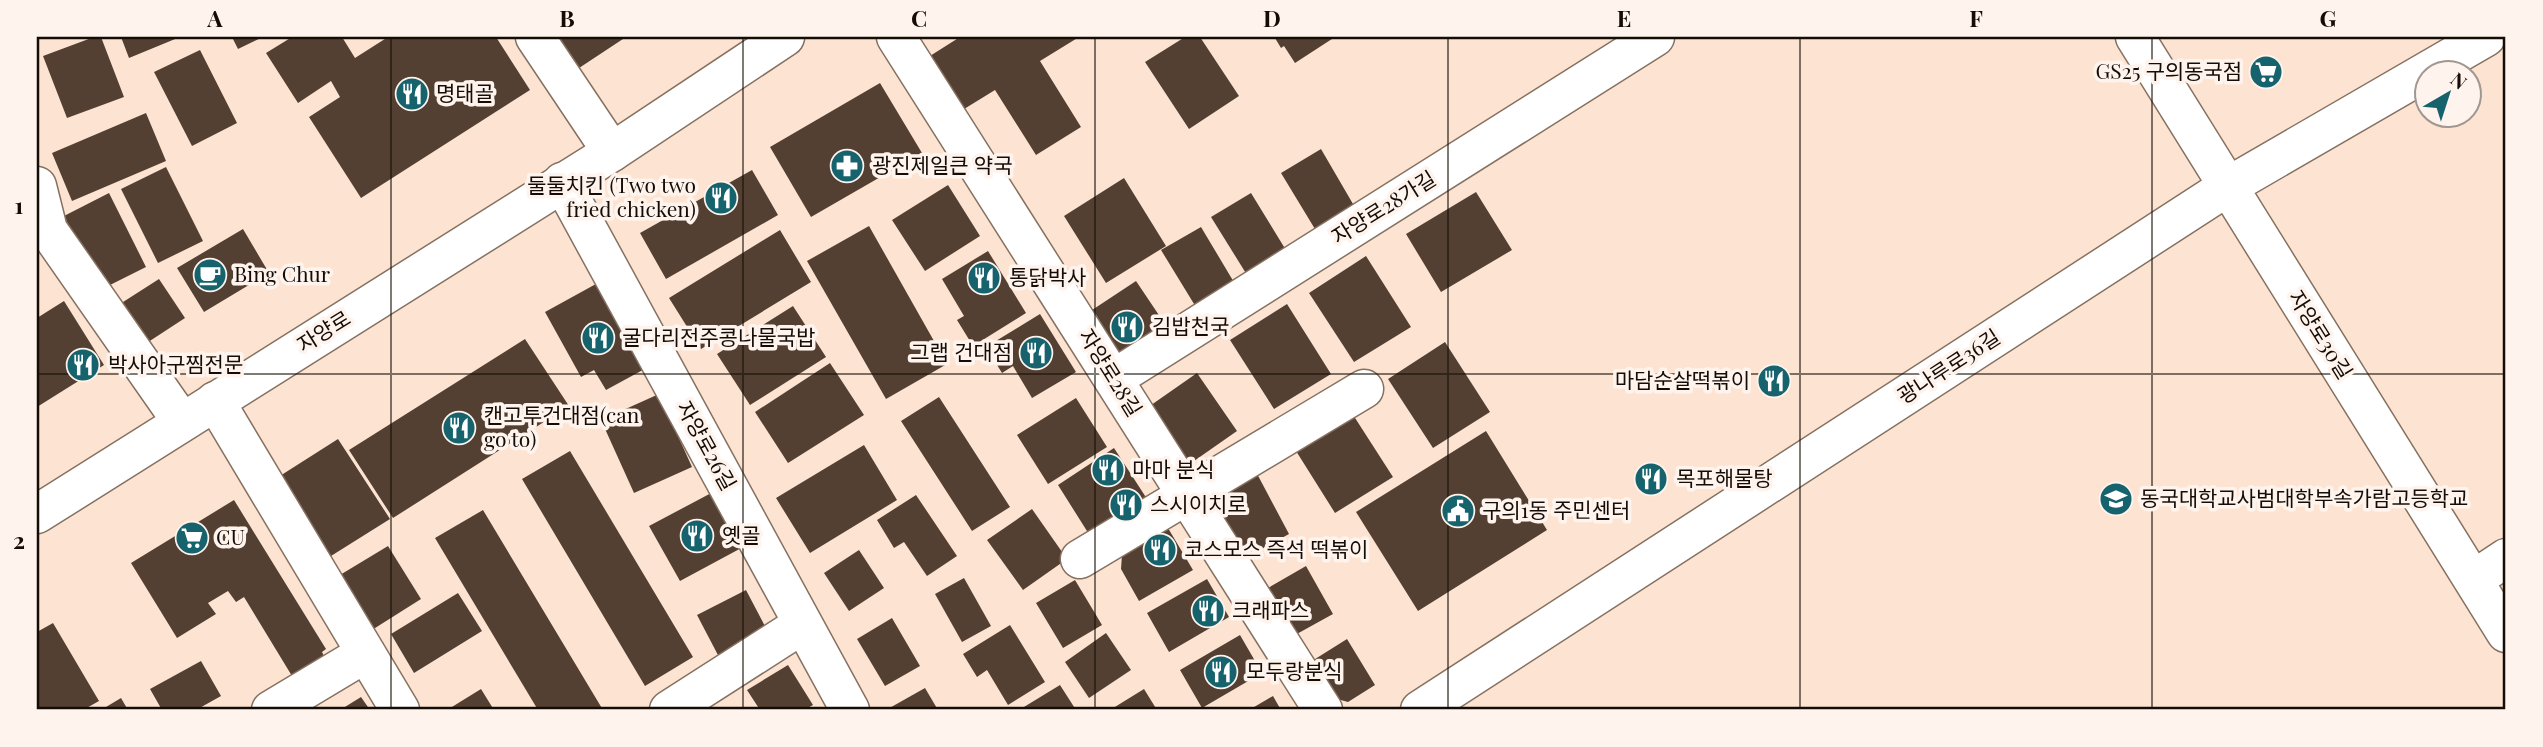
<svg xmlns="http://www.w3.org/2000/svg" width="2543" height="747" font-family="'Playfair Display','Noto Sans KR',serif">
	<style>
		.building { fill: #544032 }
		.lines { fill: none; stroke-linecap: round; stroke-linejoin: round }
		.street-casing { stroke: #867161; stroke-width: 41 }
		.primary-casing { stroke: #867161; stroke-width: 41 }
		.street { stroke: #fff; stroke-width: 38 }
		.primary { stroke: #fff; stroke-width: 38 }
		.grid { fill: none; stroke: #140c06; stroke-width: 2; stroke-opacity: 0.55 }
		.labels { text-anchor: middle; stroke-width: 7; stroke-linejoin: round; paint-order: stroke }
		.poi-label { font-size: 21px; fill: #140c06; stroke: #fff4ed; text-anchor: start }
		.street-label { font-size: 21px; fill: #140c06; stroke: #fff4ed }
		.neatline { fill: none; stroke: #140c06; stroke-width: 2.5 }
		.grid-label { font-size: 23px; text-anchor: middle; font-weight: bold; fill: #140c06 }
	</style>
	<rect width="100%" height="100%" fill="#fde4d2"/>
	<path class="building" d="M94 37H101L124 97 67 118 43 56Z
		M121 37H180L129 58Z
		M232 37H263L238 49Z
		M292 37H342L355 58 388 37H461L463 39 467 37H496L530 90 361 198 309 117 340 97 331 81 298 103 266 53Z
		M545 37H626L570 74Z
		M960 37H1079L1040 61 1081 127 1036 155 995 90 956 114 922 61Z
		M1185 37H1200L1239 96 1189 129 1145 62Z
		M1277 37H1335L1295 63 1284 46 1281 48 1275 38Z
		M200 50 237 123 192 146 154 72Z
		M880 83 922 153 811 217 770 147Z
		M146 113 166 161 72 201 52 153Z
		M1321 149 1360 216 1321 239 1281 173Z
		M166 167 203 241 158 263 121 189Z
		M752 170 778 215 666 279 640 233Z
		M1124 178 1166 246 1106 283 1064 216Z
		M948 185 980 236 925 271 892 220Z
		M1476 192 1512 250 1441 292 1406 234Z
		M109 193 146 267 102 289 64 216Z
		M1251 193 1292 260 1252 283 1211 217Z
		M869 226 947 364 886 399 807 261Z
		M1201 227 1241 294 1202 317 1161 250Z
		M243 229 269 273 204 312 177 268Z
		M780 230 811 282 701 349 669 298Z
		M988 251 1026 313 973 346 957 320 964 316 942 279Z
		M1366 256 1411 327 1354 362 1309 293Z
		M159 279 185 318 136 350 109 311Z
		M605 279 652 365 606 390 594 370 581 377 545 312Z
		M1136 281 1173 336 1132 363 1104 352 1080 318Z
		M64 301 104 365 37 407V318Z
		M1287 304 1331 374 1274 409 1230 340Z
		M793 306 826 357 750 405 717 354Z
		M1040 314 1076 372 1032 398 1013 366 1002 373 986 347Z
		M525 339 569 406 393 518 349 450Z
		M1445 342 1490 412 1433 448 1388 379Z
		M830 363 864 415 788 463 755 412Z
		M1197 373 1237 431 1184 468 1144 410Z
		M659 394 692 467 634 493 601 420Z
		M939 397 1010 507 972 531 901 421Z
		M1076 398 1107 447 1048 484 1017 435Z
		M1348 407 1393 477 1335 513 1291 443Z
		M1486 431 1547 530 1418 611 1356 512Z
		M338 439 390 519 323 561 272 481Z
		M864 445 897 500 810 553 776 498Z
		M1114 448 1149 502 1092 539 1058 485Z
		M570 451 693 657 645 686 522 479Z
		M1255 470 1289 534 1236 563 1201 499Z
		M715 491 745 546 680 581 649 526Z
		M916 495 957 556 927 576 904 542 894 548 877 520Z
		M234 500 326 649 322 652 324 656 292 676 244 597 236 602 228 591 208 603 216 614 177 638 131 563Z
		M1032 509 1067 559 1023 590 987 540Z
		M483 510 603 710H538L435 538Z
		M1162 518 1193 570 1139 601 1121 569 1123 541Z
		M388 546 421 599 364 635 330 581Z
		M859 550 884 588 849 611 824 573Z
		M1306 566 1333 614 1295 635 1268 588Z
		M964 578 991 626 962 642 935 594Z
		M1207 579 1229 617 1169 652 1147 613Z
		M1075 580 1102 625 1063 648 1036 603Z
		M746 590 768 632 719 657 697 615Z
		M458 593 482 631 414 673 391 634Z
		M892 618 920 666 885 686 857 639Z
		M53 623 99 701 83 710H37V632Z
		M1010 625 1045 682 1008 705 987 670 977 677 963 654Z
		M1106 633 1131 670 1089 698 1065 662Z
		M1240 635 1262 673 1202 708 1180 670Z
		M1347 639 1375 685 1348 702 1322 695 1304 666Z
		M201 661 221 696 196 710H162L150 689Z
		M788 665 813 705 804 710H760L747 690Z
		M1060 685 1076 710H1019Z
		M925 688 938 710H886Z
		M481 689 494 710H447Z
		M1144 689 1157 710H1110Z
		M1273 696 1281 710H1249Z
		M361 697 370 710H340Z
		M121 698 128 710H101Z"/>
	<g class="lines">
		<defs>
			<path id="street" d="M535 37 612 152
				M896 37 1323 710
				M2135 37 2506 633
				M562 182 850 710
				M37 186 48 230 182 422
				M1113 379 1655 37
				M215 401 400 710
				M1080 559 1364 389
				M2473 580 2506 558
				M271 710 366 653
				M669 710 803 624
				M1420 710 2227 187 2486 37"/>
			<path id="primary" d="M37 514 612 152 785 37"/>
		</defs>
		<use href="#street" class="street-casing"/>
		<use href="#primary" class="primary-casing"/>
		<use href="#street" class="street"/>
		<use href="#primary" class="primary"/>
	</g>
	<path class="grid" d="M391 37V710M743 37V710M1095 37V710M1448 37V710M1800 37V710M2152 37V710M37 374H2506"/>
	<defs>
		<symbol id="supermarket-disc" viewBox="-11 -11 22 22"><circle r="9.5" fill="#16636d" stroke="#fff4ed"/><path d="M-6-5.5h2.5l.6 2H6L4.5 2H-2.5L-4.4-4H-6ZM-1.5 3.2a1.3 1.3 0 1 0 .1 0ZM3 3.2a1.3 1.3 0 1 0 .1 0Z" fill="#fff"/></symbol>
		<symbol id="restaurant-disc" viewBox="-11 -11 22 22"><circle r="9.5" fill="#16636d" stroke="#fff4ed"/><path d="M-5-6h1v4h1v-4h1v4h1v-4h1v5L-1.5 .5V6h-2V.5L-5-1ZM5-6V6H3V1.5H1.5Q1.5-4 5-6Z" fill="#fff"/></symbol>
		<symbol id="pharmacy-disc" viewBox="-11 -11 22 22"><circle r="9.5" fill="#16636d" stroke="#fff4ed"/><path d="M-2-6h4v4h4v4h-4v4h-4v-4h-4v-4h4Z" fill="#fff"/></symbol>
		<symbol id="cafe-disc" viewBox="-11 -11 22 22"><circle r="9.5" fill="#16636d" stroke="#fff4ed"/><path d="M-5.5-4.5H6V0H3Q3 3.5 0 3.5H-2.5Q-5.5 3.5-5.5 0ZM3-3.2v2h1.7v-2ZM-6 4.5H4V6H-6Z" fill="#fff"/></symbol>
		<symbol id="school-disc" viewBox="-11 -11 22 22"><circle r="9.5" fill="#16636d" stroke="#fff4ed"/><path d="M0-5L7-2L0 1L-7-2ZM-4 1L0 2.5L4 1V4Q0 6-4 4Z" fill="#fff"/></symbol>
		<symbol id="civic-disc" viewBox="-11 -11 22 22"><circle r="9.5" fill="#16636d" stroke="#fff4ed"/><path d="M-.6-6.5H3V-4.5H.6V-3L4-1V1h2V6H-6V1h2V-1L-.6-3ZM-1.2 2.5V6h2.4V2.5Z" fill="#fff"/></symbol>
	</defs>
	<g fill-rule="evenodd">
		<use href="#supermarket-disc" x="2247" y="53" width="38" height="38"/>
		<use href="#restaurant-disc" x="393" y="75" width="38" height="38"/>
		<use href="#pharmacy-disc" x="828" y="147" width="38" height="38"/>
		<use href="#restaurant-disc" x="702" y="179" width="38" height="38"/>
		<use href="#cafe-disc" x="191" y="256" width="38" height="38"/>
		<use href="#restaurant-disc" x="965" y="259" width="38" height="38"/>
		<use href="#restaurant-disc" x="1108" y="308" width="38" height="38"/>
		<use href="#restaurant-disc" x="579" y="319" width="38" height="38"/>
		<use href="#restaurant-disc" x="1017" y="334" width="38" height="38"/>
		<use href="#restaurant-disc" x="64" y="346" width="38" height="38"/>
		<use href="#restaurant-disc" x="1755" y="362" width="38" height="38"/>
		<use href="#restaurant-disc" x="440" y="409" width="38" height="38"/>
		<use href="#restaurant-disc" x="1089" y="451" width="38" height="38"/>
		<use href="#restaurant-disc" x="1632" y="460" width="38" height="38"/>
		<use href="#school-disc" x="2097" y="480" width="38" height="38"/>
		<use href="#restaurant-disc" x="1107" y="486" width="38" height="38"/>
		<use href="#civic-disc" x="1439" y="492" width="38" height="38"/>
		<use href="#restaurant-disc" x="678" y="517" width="38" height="38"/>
		<use href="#supermarket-disc" x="173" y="519" width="38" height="38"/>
		<use href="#restaurant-disc" x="1141" y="531" width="38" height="38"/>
		<use href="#restaurant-disc" x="1189" y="592" width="38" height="38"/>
		<use href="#restaurant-disc" x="1202" y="653" width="38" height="38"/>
	</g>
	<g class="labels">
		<g class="poi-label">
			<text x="2242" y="79" text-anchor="end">GS25 구의동국점</text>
			<text x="436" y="101">명태골</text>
			<text x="872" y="173">광진제일큰 약국</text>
			<text x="696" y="193" text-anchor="end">둘둘치킨 (Two two<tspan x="696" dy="24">fried chicken)</tspan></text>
			<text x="234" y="282">Bing Chur</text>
			<text x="1009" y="285">통닭박사</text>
			<text x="1152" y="334">김밥천국</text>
			<text x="622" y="345">굴다리전주콩나물국밥</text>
			<text x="1012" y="360" text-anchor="end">그랩 건대점</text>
			<text x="108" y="372">박사아구찜전문</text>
			<text x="1750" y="388" text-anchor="end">마담순살떡볶이</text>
			<text x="484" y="423">캔고투건대점(can<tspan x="484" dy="24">go to)</tspan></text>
			<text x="1132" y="477">마마 분식</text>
			<text x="1676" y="486">목포해물탕</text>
			<text x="2140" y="506">동국대학교사범대학부속가람고등학교</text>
			<text x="1150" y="512">스시이치로</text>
			<text x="1482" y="518">구의1동 주민센터</text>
			<text x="722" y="543">옛골</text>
			<text x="216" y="545">CU</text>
			<text x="1184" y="557">코스모스 즉석 떡볶이</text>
			<text x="1232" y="618">크래파스</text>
			<text x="1246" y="679">모두랑분식</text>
		</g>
		<g class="street-label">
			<text transform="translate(1384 208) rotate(-32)" y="7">자양로28가길</text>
			<text transform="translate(324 332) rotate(-32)" y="7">자양로</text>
			<text transform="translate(2320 335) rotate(58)" y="7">자양로30길</text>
			<text transform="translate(1949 367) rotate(-33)" y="7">광나루로36길</text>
			<text transform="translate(1110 373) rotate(58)" y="7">자양로28길</text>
			<text transform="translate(706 446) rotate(61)" y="7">자양로26길</text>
		</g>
	</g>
	<rect width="2543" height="747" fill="none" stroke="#fff4ed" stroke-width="77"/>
	<g transform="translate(2448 94) rotate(39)"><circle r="33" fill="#fff4ed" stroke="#a19791" stroke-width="2"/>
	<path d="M0-5L12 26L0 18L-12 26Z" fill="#16636d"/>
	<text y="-10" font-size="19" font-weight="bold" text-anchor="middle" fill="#140c06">N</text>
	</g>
	<rect x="38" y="38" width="2466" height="670" class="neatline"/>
	<g class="grid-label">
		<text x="215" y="27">A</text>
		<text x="567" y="27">B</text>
		<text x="919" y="27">C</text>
		<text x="1272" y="27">D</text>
		<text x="1624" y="27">E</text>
		<text x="1976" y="27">F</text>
		<text x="2328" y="27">G</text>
		<text x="19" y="214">1</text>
		<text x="19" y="549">2</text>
	</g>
</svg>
